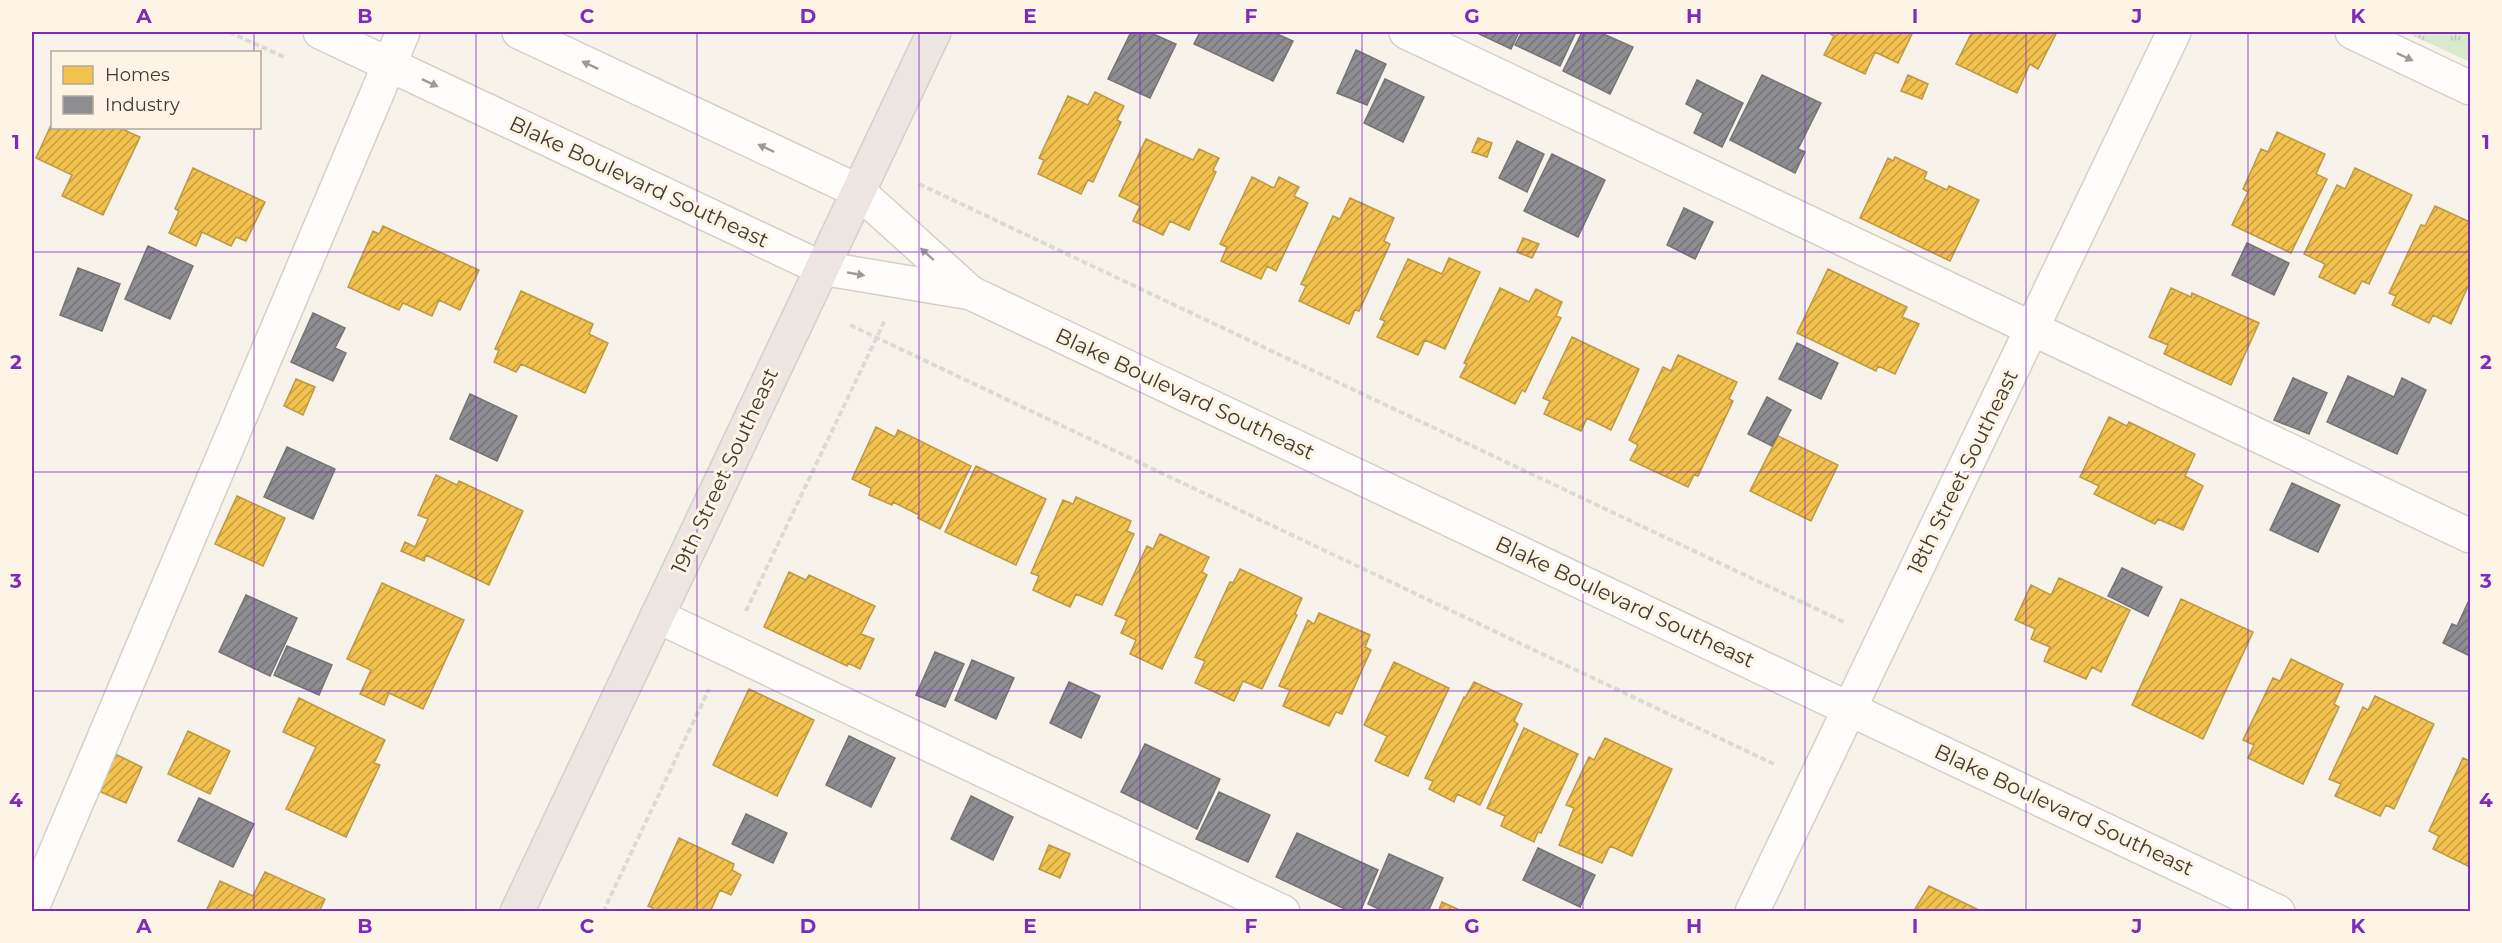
<svg xmlns="http://www.w3.org/2000/svg" width="2502" height="943" font-family="Montserrat,sans-serif">
	<style>
		.grass { fill: url(#grass-tufts) }
		.homes { fill: url(#homes-hatch); stroke: #bd9945; stroke-width: 1.5 }
		.industry { fill: url(#industry-hatch); stroke: #767475; stroke-width: 1.5 }
		.lines { fill: none; stroke-linecap: round; stroke-linejoin: round }
		.minor-casing { stroke: #d5d0c7; stroke-width: 36 }
		.major-casing { stroke: #d2d0ca; stroke-width: 36 }
		.path { stroke: #dcdad8; stroke-width: 4; stroke-dasharray: 6 3; stroke-linecap: butt }
		.minor { stroke: #fefdfc; stroke-width: 33 }
		.major { stroke: #ede5e2; stroke-width: 33 }
		.oneway { fill: #9f9c96 }
		.grid { fill: none; stroke: #7b2cbf; stroke-width: 1.5; stroke-opacity: 0.55 }
		.labels { text-anchor: middle; stroke-width: 6; stroke-linejoin: round; paint-order: stroke }
		.street-label { font-size: 21px; fill: #403b30; stroke: #fdf4e5 }
		.neatline { fill: none; stroke: #7b2cbf; stroke-width: 2 }
		.grid-label { font-size: 20px; text-anchor: middle; font-weight: bold; fill: #7b2cbf }
	</style>
	<defs>
		<pattern id="grass-tufts" width="24" height="20" patternUnits="userSpaceOnUse" patternTransform="scale(1.5)"><rect width="24" height="20" fill="#dae9ce"/><path d="M3 7l-1-3M5 7V3M7 7l1-3M15 17l-1-3M17 17v-4M19 17l1-3" fill="none" stroke="#bcc9b1"/></pattern>
		<pattern id="homes-hatch" width="6" height="6" patternUnits="userSpaceOnUse" patternTransform="scale(1.5)"><rect width="6" height="6" fill="#f2c14e"/><path d="M-1 1l2-2M0 6l6-6M5 7l2-2" fill="none" stroke="#c59e41"/></pattern>
		<pattern id="industry-hatch" width="6" height="6" patternUnits="userSpaceOnUse" patternTransform="scale(1.5)"><rect width="6" height="6" fill="#8d8d92"/><path d="M-1 1l2-2M0 6l6-6M5 7l2-2" fill="none" stroke="#757478"/></pattern>
	</defs>
	<rect width="100%" height="100%" fill="#f7f3eb"/>
	<path class="grass" d="M2405 32H2470V62Z"/>
	<path class="homes" d="M1827 32H1913L1898 63 1875 52 1865 74 1824 55 1834 36Z
		M1972 32H2057L2038 69 2030 64 2017 93 1956 64Z
		M1908 75 1928 84 1922 99 1901 91Z
		M1095 92 1124 106 1117 120 1121 122 1093 182 1088 180 1081 194 1038 174 1044 160 1039 158 1068 96 1088 105Z
		M52 123V128H120L140 137 103 215 62 196 72 175 36 158Z
		M2277 132 2325 154 2316 174 2327 179 2291 253 2232 225 2248 192 2243 189 2261 149 2268 152Z
		M1478 138 1492 143 1487 157 1472 152Z
		M1146 139 1193 160 1199 149 1219 158 1213 170 1216 172 1189 230 1170 221 1163 235 1133 221 1140 206 1119 196Z
		M1895 157 1927 172 1924 179 1947 190 1949 186 1979 200 1950 261 1860 218 1888 158 1893 161Z
		M193 168 265 202 246 241 236 237 231 246 202 232 196 246 169 233 179 211 175 209Z
		M2355 168 2412 195 2369 284 2362 281 2355 294 2319 277 2325 264 2304 254 2337 185 2345 189Z
		M1252 177 1274 188 1279 177 1299 187 1294 196 1308 203 1276 271 1267 266 1261 279 1221 261 1227 247 1220 244Z
		M1350 198 1394 218 1384 241 1390 244 1359 311 1355 310 1349 324 1299 301 1306 286 1301 284 1333 216 1340 219Z
		M2435 206 2470 222V282L2451 324 2433 315 2429 323 2392 305 2396 296 2389 293 2421 225 2425 226Z
		M383 226 479 270 460 310 439 300 432 316 403 303 399 310 348 287 373 231 379 234Z
		M1523 238 1539 244 1532 258 1517 252Z
		M1449 258 1480 272 1445 349 1425 340 1418 355 1377 337 1385 321 1380 319 1408 259 1442 274Z
		M1828 269 1907 307 1902 317 1919 324 1895 374 1878 366 1876 371 1797 333Z
		M1500 288 1529 302 1536 289 1562 302 1556 316 1561 318 1525 392 1522 390 1515 404 1460 377 1467 364 1464 363Z
		M2171 288 2191 297 2192 293 2259 323 2231 385 2164 354 2168 345 2149 337Z
		M521 291 593 324 589 334 608 343 585 393 521 364 516 372 494 362 499 350 495 349Z
		M1572 337 1639 369 1611 430 1587 418 1581 431 1544 414 1550 401 1543 398Z
		M1678 355 1737 382 1729 399 1733 401 1698 476 1694 475 1688 487 1630 460 1638 445 1629 440 1663 367 1671 371Z
		M296 379 315 387 303 415 284 406Z
		M2109 417 2127 426 2129 422 2195 454 2185 476 2203 486 2183 530 2158 519 2155 524 2094 494 2099 486 2080 477Z
		M876 427 895 437 898 430 971 466 940 529 918 518 919 515 893 502 892 505 869 495 871 488 852 479Z
		M1778 436 1838 465 1811 521 1750 491Z
		M976 466 1046 499 1016 565 945 532Z
		M436 475 457 485 459 481 523 511 489 585 426 555 424 561 401 551 405 542 415 547 428 519 418 515Z
		M237 496 285 518 263 566 215 544Z
		M1076 497 1131 521 1127 531 1134 534 1102 605 1076 594 1070 607 1033 590 1039 576 1031 573 1063 500 1073 504Z
		M1160 534 1209 557 1202 572 1207 575 1162 669 1130 654 1136 640 1121 633 1127 620 1115 615 1147 546 1153 549Z
		M1240 569 1302 598 1295 614 1297 615 1262 689 1243 681 1234 701 1195 683 1205 661 1195 657 1230 582 1233 583Z
		M789 572 806 580 809 575 875 606 861 634 874 639 860 669 848 663 847 666 764 627Z
		M2059 578 2130 610 2101 672 2092 667 2086 679 2044 661 2050 647 2031 639 2035 629 2015 620 2031 585 2051 595Z
		M382 583 464 620 423 709 389 693 384 705 360 694 371 670 347 659Z
		M2181 599 2253 632 2203 739 2132 705Z
		M1319 613 1370 635 1365 647 1371 650 1342 714 1336 712 1329 726 1283 706 1290 690 1279 686 1308 620 1314 624Z
		M2291 659 2343 684 2334 704 2339 707 2303 784 2248 758 2254 745 2243 740 2273 678 2280 681Z
		M1394 662 1449 688 1408 776 1375 761 1387 736 1364 725Z
		M1474 682 1522 704 1514 721 1518 724 1480 805 1457 794 1454 802 1429 789 1433 781 1425 778 1464 697 1465 698Z
		M749 689 814 720 777 796 713 765Z
		M2375 696 2434 724 2394 809 2386 805 2380 816 2335 796 2341 784 2329 779 2363 707 2368 710Z
		M299 698 385 740 374 763 380 765 346 837 286 809 316 747 283 732Z
		M1524 728 1578 754 1541 833 1538 832 1534 842 1501 826 1505 816 1487 808Z
		M188 731 230 751 210 794 168 774Z
		M1605 738 1672 769 1632 856 1610 846 1602 863 1559 845 1574 808 1566 805 1589 757 1594 760Z
		M115 754 142 767 126 803 99 791Z
		M2463 758 2470 761V867L2433 849 2439 836 2429 831Z
		M679 838 734 864 732 870 741 875 731 895 720 890 710 912H651L653 908 648 906Z
		M1049 845 1070 854 1060 878 1039 869Z
		M265 872 325 899 319 912H211L207 909 220 881 253 896Z
		M1929 886 1983 912H1913Z
		M1442 902 1464 912H1438Z"/>
	<path class="industry" d="M1131 32H1149L1176 44 1150 98 1108 79Z
		M1200 32H1273L1293 41 1273 81 1194 44Z
		M1480 32H1519L1511 49 1479 34Z
		M1522 32H1576L1560 66 1515 45Z
		M1582 32H1599L1633 47 1610 94 1563 71Z
		M1356 50 1386 64 1367 105 1337 93Z
		M1762 75 1821 103 1798 149 1805 152 1795 173 1730 140Z
		M1385 79 1424 97 1403 142 1364 123Z
		M1697 80 1743 103 1722 147 1694 133 1703 113 1686 104Z
		M1517 141 1544 154 1527 192 1499 178Z
		M1552 154 1605 180 1578 237 1524 211Z
		M1684 208 1713 222 1695 259 1667 245Z
		M2247 243 2289 263 2274 295 2232 275Z
		M148 246 193 266 170 319 125 299Z
		M78 268 120 284 102 331 60 315Z
		M313 313 345 328 335 348 346 353 333 381 291 362Z
		M1797 343 1838 363 1821 399 1779 379Z
		M2348 376 2394 397 2402 378 2426 390 2397 454 2327 422Z
		M2293 378 2327 393 2309 434 2274 420Z
		M470 394 517 416 497 461 450 439Z
		M1767 397 1791 410 1772 446 1748 434Z
		M287 447 335 469 313 519 264 497Z
		M2292 483 2340 505 2318 552 2270 530Z
		M2122 568 2162 587 2148 616 2108 596Z
		M246 595 297 618 270 676 219 652Z
		M2470 598V656L2443 643 2452 624 2457 626Z
		M287 646 332 665 319 695 274 675Z
		M935 652 964 664 945 707 916 695Z
		M972 660 1014 678 996 719 955 700Z
		M1069 682 1100 696 1081 738 1050 723Z
		M849 736 895 758 871 807 826 785Z
		M1145 744 1220 779 1197 829 1121 792Z
		M1219 792 1270 815 1248 862 1196 839Z
		M971 796 1013 817 993 860 951 839Z
		M199 798 254 824 233 867 178 841Z
		M746 814 787 833 773 863 732 844Z
		M1297 833 1378 870 1360 912H1351L1276 877Z
		M1538 848 1595 875 1580 907 1523 880Z
		M1389 854 1443 878 1428 912H1385L1368 904Z"/>
	<g class="lines">
		<defs>
			<path id="minor" d="M320 32 821 268 971 293 2278 912
				M519 32 858 191 971 293
				M1406 32 2470 536
				M2352 32 2470 88
				M657 616 1283 912
				M32 908 403 32
				M1752 912 2174 32"/>
			<path id="major" d="M517 912 934 32"/>
		</defs>
		<use href="#minor" class="minor-casing"/>
		<use href="#major" class="major-casing"/>
		<path class="path" d="M229 32 286 58
			M919 184 1844 622
			M850 325 1776 765
			M746 611 885 320
			M603 912 709 689"/>
		<use href="#minor" class="minor"/>
		<use href="#major" class="major"/>
	</g>
	<defs><path id="oneway-solid" d="M-6-.8H1V-3.2L6.5 0L1 3.2V.8H-6Z" transform="scale(1.5)"/></defs>
	<g class="oneway">
		<use href="#oneway-solid" transform="translate(2405 57) rotate(25)"/>
		<use href="#oneway-solid" transform="translate(590 65) rotate(-155)"/>
		<use href="#oneway-solid" transform="translate(430 83) rotate(25)"/>
		<use href="#oneway-solid" transform="translate(766 148) rotate(-155)"/>
		<use href="#oneway-solid" transform="translate(927 254) rotate(-138)"/>
		<use href="#oneway-solid" transform="translate(856 274) rotate(10)"/>
	</g>
	<path class="grid" d="M254 32V52M476 32V912M697 32V912M919 32V912M1140 32V912M1362 32V912M1583 32V912M1805 32V912M2026 32V912M2248 32V912M254 128V912M32 252H2470M32 472H2470M32 691H2470"/>
	<g class="labels">
		<g class="street-label">
			<text transform="translate(639 182) rotate(25)" y="7">Blake Boulevard Southeast</text>
			<text transform="translate(1185 394) rotate(25)" y="7">Blake Boulevard Southeast</text>
			<text transform="translate(725 471) rotate(-65)" y="7">19th Street Southeast</text>
			<text transform="translate(1963 472) rotate(-64)" y="7">18th Street Southeast</text>
			<text transform="translate(1625 602) rotate(25)" y="7">Blake Boulevard Southeast</text>
			<text transform="translate(2064 810) rotate(25)" y="7">Blake Boulevard Southeast</text>
		</g>
	</g>
	<rect width="2502" height="943" fill="none" stroke="#fdf4e5" stroke-width="66"/>
	<rect x="51" y="51" width="210" height="78" fill="#fdf4e5" stroke="#b1aa9d" stroke-width="1.5"/>
	<rect x="63" y="66" width="30" height="18" fill="#f2c14e" stroke="#b1aa9d" stroke-width="1.5"/>
	<text x="105" y="81" font-size="18" fill="#403b30">Homes</text>
	<rect x="63" y="96" width="30" height="18" fill="#8d8d92" stroke="#b1aa9d" stroke-width="1.5"/>
	<text x="105" y="111" font-size="18" fill="#403b30">Industry</text>
	<rect x="33" y="33" width="2436" height="877" class="neatline"/>
	<g class="grid-label">
		<text x="144" y="23">A</text>
		<text x="365" y="23">B</text>
		<text x="587" y="23">C</text>
		<text x="808" y="23">D</text>
		<text x="1030" y="23">E</text>
		<text x="1251" y="23">F</text>
		<text x="1472" y="23">G</text>
		<text x="1694" y="23">H</text>
		<text x="1915" y="23">I</text>
		<text x="2137" y="23">J</text>
		<text x="2358" y="23">K</text>
		<text x="16" y="149">1</text>
		<text x="2486" y="149">1</text>
		<text x="16" y="369">2</text>
		<text x="2486" y="369">2</text>
		<text x="16" y="588">3</text>
		<text x="2486" y="588">3</text>
		<text x="16" y="807">4</text>
		<text x="2486" y="807">4</text>
		<text x="144" y="933">A</text>
		<text x="365" y="933">B</text>
		<text x="587" y="933">C</text>
		<text x="808" y="933">D</text>
		<text x="1030" y="933">E</text>
		<text x="1251" y="933">F</text>
		<text x="1472" y="933">G</text>
		<text x="1694" y="933">H</text>
		<text x="1915" y="933">I</text>
		<text x="2137" y="933">J</text>
		<text x="2358" y="933">K</text>
	</g>
</svg>
